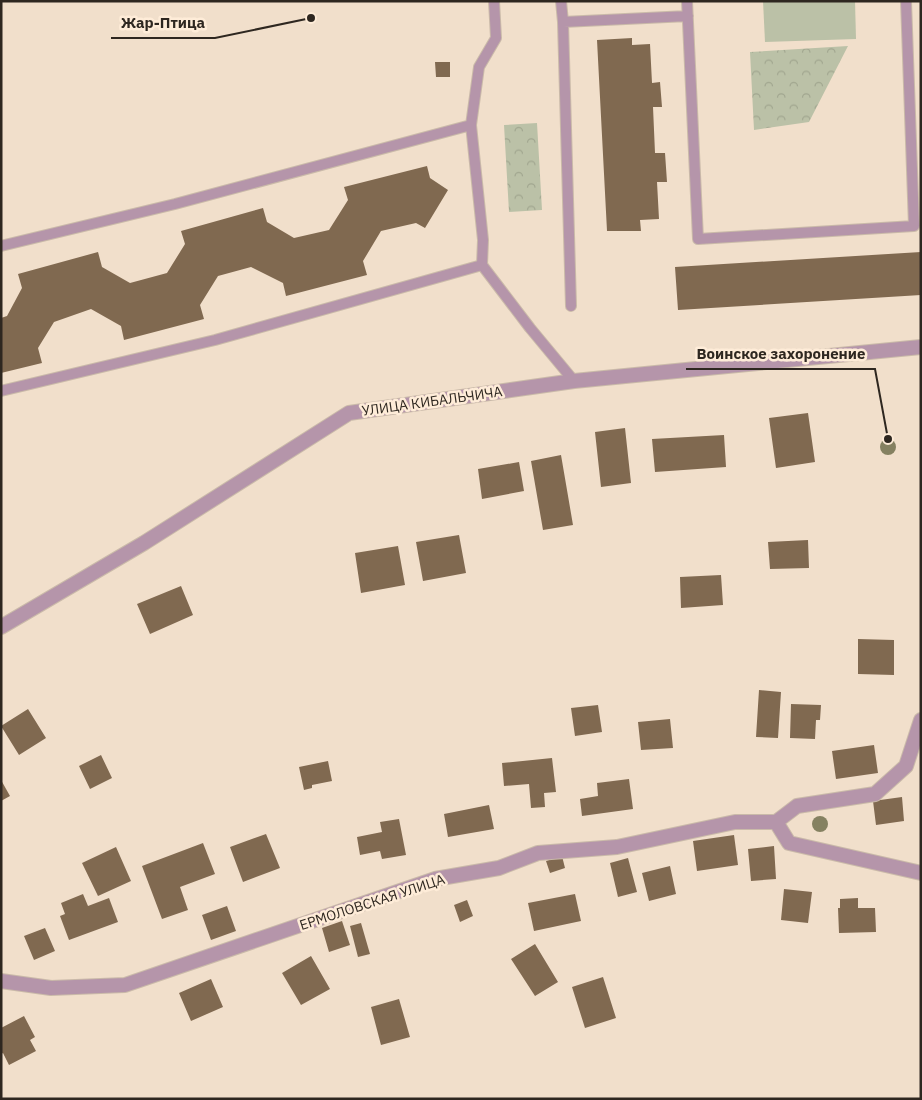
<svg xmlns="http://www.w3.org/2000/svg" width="922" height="1100" font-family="'IBM Plex Sans',sans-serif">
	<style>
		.forest { fill: url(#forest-crowns) }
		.garden { fill: #bbc1a7 }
		.building { fill: #806950 }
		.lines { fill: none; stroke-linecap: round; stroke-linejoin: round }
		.service-casing { stroke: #cabaa9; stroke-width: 12 }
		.minor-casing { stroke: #cabaa9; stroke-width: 16 }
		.tertiary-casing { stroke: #cabaa9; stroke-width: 16 }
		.service { stroke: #b595aa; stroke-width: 10 }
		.minor { stroke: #b595aa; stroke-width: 14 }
		.tertiary { stroke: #b595aa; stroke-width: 14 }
		.tree { fill: #858161 }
		.labels { text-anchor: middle; stroke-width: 5; stroke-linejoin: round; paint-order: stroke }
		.street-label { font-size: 14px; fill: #2e2720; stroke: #feecd8 }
		.leader { fill: none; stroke: #2e2720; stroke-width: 2 }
		.callout-dot { fill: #2e2720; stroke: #feecd8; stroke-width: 2 }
		.callout-label { font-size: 15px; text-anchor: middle; font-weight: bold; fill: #2e2720; stroke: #feecd8; stroke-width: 5; stroke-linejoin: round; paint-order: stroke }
	</style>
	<defs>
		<pattern id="forest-crowns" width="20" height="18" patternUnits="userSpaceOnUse" patternTransform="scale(1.25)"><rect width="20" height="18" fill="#bbc1a7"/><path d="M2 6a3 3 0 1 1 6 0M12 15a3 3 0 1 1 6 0" fill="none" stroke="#a1a68f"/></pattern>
	</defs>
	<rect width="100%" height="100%" fill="#f1dfcb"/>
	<path class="forest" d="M848 46 809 122 754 130 750 52Z
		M537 123 542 210 509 212 504 125Z"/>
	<path class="garden" d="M763 1H855L856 39 765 42Z"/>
	<path class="building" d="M632 38V45L650 44 652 83 660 82 662 107H653L655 153H665L667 182H657L659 219 640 220 641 231H607L597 40Z
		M435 62H450V77H436Z
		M427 166 430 178 448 190 425 228 416 223 381 231 363 261 367 275 286 296 283 283 251 267 218 276 200 305 204 319 124 340 121 326 91 309 54 322 38 348 42 363 1 373V318L7 316 22 288 18 274 98 252 102 267 130 283 167 273 185 244 181 231 263 208 267 222 294 238 329 230 348 200 344 187Z
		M921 252V295L678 310 675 267Z
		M808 413 815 462 776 468 769 418Z
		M625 428 631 483 601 487 595 432Z
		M724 435 726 467 655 472 652 439Z
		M561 455 573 525 543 530 531 461Z
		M519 462 524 491 482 499 478 469Z
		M459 535 466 573 423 581 416 542Z
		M808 540 809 568 770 569 768 542Z
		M398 546 405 585 361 593 355 553Z
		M721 575 723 605 681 608 680 577Z
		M181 586 193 615 150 634 137 604Z
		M858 639 894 640V675L858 674Z
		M759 690 781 692 778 738 756 737Z
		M791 704 821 705 820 720H816L815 739 790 738Z
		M598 705 602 732 575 736 571 708Z
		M28 709 46 738 19 755 1 726Z
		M670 719 673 748 641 750 638 722Z
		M874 745 878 773 836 779 832 751Z
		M101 755 112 778 90 789 79 766Z
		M552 758 556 792 544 793 545 807 531 808 529 784 504 786 502 763Z
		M328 761 332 781 312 785V788L304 790 299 767Z
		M629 779 633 809 582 816 580 799 598 796 597 783Z
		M1 780 10 796 1 801Z
		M902 797 904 821 876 825 873 801Z
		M489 805 494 829 448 837 444 814Z
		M399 819 406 855 382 859 380 851 360 855 357 837 382 832 380 822Z
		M266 834 280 868 243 882 230 847Z
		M734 835 738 865 697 871 693 841Z
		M203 843 215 874 180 887 188 910 162 919 142 866Z
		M774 846 776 879 751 881 748 849Z
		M116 847 131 881 98 896 82 863Z
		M562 856 565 868 550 873 546 861Z
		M628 858 637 892 618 897 610 863Z
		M670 866 676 894 649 901 642 873Z
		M784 889 812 892 808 923 781 920Z
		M83 894 88 906 109 898 118 922 69 940 60 916 65 914 61 903Z
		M575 894 581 921 534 931 528 903Z
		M858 898V908H875L876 932 839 933 838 908H840V899Z
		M467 900 473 916 460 922 454 905Z
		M227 906 236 931 211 940 202 915Z
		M342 921 350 945 329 952 322 928Z
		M361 923 370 954 358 957 350 926Z
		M45 928 55 951 34 960 24 936Z
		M535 944 558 982 535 996 511 959Z
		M311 956 330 989 301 1005 282 973Z
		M603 977 616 1018 585 1028 572 987Z
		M211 979 223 1007 191 1021 179 993Z
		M399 999 410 1037 381 1045 371 1007Z
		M24 1016 35 1037 30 1040 36 1051 9 1065 3 1053 1 1054V1028Z"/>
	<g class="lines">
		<defs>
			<path id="service" d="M494 1 496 38 479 67 471 125 483 240 482 265 530 328 574 381
				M561 1 563 22
				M687 1 698 239 914 226 906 1
				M1 246 175 204 471 125
				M571 306 563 22 688 16
				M1 391 215 340 482 265"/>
			<path id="minor" d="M776 822 797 806 875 794 906 766 921 720
				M1 981 51 988 125 985 435 879 499 868 538 853 617 847 735 822H776L789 843 921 873"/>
			<path id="tertiary" d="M1 627 144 543 349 413 574 381 921 347"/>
		</defs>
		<use href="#service" class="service-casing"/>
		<use href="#minor" class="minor-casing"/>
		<use href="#tertiary" class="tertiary-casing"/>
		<use href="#service" class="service"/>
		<use href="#minor" class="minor"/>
		<use href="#tertiary" class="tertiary"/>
	</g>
	<g class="tree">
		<circle cx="888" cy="447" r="8"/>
		<circle cx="820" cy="824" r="8"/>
	</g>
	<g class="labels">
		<g class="street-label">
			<text transform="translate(432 401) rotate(-8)" y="5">УЛИЦА КИБАЛЬЧИЧА</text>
			<text transform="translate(372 902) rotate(-18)" y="5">ЕРМОЛОВСКАЯ УЛИЦА</text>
		</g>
	</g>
	<path class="leader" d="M311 18L215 38H111M888 439L875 369H686"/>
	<g class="callout-dot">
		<circle cx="311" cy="18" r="5"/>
		<circle cx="888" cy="439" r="5"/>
	</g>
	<g class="callout-label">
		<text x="163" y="28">Жар-Птица</text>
		<text x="781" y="359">Воинское захоронение</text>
	</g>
	<rect width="922" height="1100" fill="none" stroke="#2e2720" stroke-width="5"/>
</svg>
